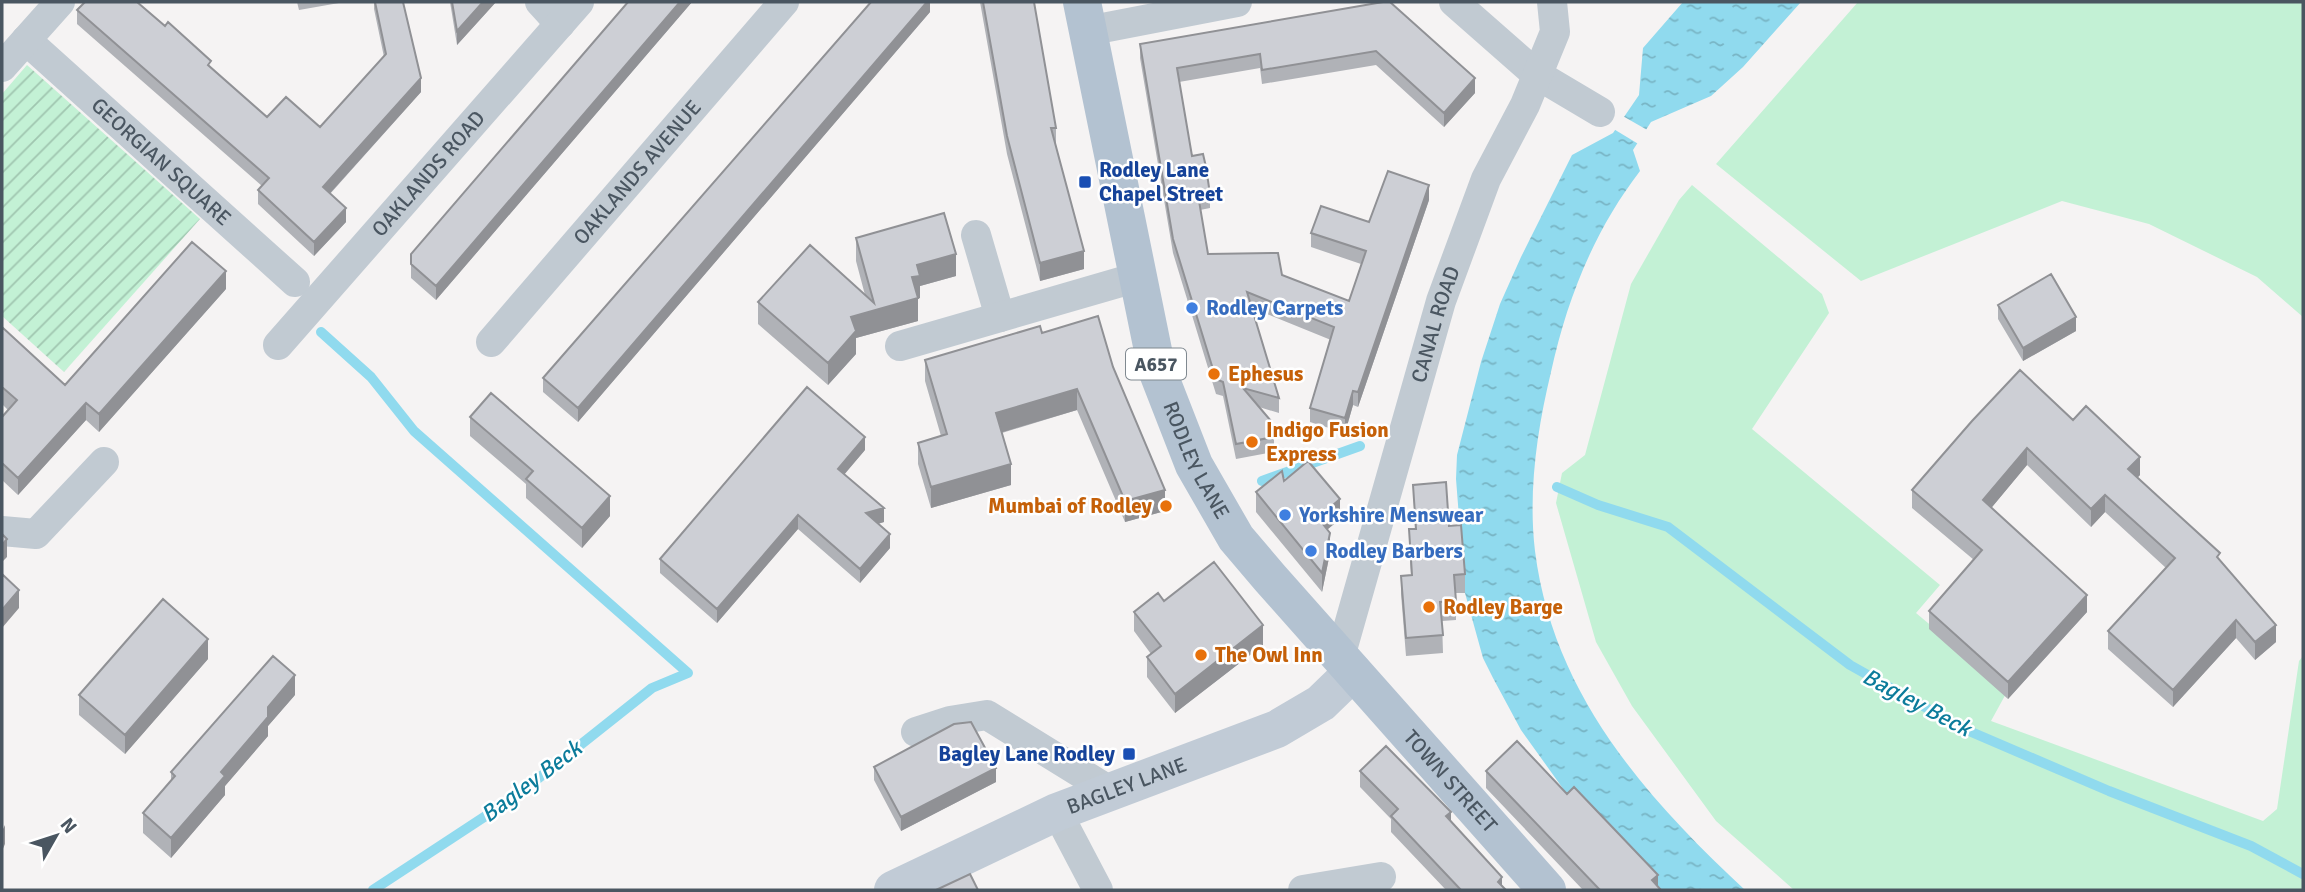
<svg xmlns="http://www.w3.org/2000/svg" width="2305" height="892" font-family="Signika,sans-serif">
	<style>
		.grass { fill: #c3f1d5 }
		.garden { fill: url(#garden-furrows) }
		.water { fill: url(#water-ripples) }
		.pier { fill: #f5f3f3 }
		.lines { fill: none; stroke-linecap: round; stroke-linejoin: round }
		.stream { stroke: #90daee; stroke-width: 10 }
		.street { stroke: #c1cad2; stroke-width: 30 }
		.secondary { stroke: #c1cbd6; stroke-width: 38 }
		.primary { stroke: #b3c2d1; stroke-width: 38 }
		.wall { fill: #b0b2b7 }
		.shaded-wall { fill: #909195 }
		.building { fill: #cdcfd5; stroke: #909195; stroke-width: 2 }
		.transit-dot { fill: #1a4fb4; stroke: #fff; stroke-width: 2.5 }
		.shop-dot { fill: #3f7fe0; stroke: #fff; stroke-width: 2.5 }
		.food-dot { fill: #e8710a; stroke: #fff; stroke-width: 2.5 }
		.labels { text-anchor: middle; stroke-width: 5; stroke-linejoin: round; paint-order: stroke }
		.shield { fill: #fff; stroke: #808990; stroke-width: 2 }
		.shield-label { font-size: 19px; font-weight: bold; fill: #4a5661 }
		.street-label { font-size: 21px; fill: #4a5661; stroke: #fff }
		.transit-label { font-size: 21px; font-weight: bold; fill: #164399; stroke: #fff; text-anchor: start }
		.shop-label { font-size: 21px; font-weight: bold; fill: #366cbe; stroke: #fff; text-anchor: start }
		.food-label { font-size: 21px; font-weight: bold; fill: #c56008; stroke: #fff; text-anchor: start }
		.water-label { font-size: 23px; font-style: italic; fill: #0c7c9b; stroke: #fff }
	</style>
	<defs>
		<pattern id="garden-furrows" width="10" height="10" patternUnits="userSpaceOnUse" patternTransform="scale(1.75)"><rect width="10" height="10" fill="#c3f1d5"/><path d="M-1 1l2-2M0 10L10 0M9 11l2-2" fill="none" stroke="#a0c6b0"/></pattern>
		<pattern id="water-ripples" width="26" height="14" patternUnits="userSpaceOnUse" patternTransform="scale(1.75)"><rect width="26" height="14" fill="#90daee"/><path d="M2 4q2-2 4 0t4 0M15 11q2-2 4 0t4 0" fill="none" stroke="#78b4c4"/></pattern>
	</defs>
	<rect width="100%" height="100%" fill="#f5f3f3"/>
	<path class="grass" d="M1858 2H2303V317L2257 277 2149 224 2062 201 1861 281 1716 164Z
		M1692 185 1822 294 1829 313 1752 429 1940 585 1916 613 2008 690 1991 721 2263 821 2277 809 2299 661 2303 656V890H1794L1716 821 1632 706 1596 642 1556 503 1562 473 1585 455 1631 284 1679 200Z"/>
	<path class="garden" d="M27 65 200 219 64 372 2 316V94Z"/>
	<path class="water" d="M1683 2H1801L1743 67 1711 96 1651 122 1633 150 1640 171C1594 231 1567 299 1551 372 1537 430 1528 492 1535 551 1553 693 1644 796 1745 890H1656L1574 804 1521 730 1493 678 1483 658 1465 593 1456 479 1457 455 1481 362 1500 304 1521 257 1572 155 1613 133 1639 95 1643 48Z"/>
	<path class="pier" d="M1621 115 1649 131 1640 145 1612 128Z"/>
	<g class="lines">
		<path class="stream" d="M321 332 371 377 414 431 688 673 652 688 516 796 373 890
			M1262 481 1360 446
			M1557 487 1598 505 1668 527 1850 665 1962 728 2109 791 2251 846 2303 874"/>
		<g class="street">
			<path d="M540 2 560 24"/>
			<path d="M1454 2 1536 74 1600 112"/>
			<path d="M1087 31 1237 2"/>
			<path id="s1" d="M26 40 295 282"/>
			<path d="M2 67 60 2"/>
			<path d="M976 235 1000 317"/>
			<path id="s2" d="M491 342 784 2"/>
			<path id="s3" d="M278 345 579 2"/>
			<path d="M900 346 1138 277"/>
			<path d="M2 531 36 534 104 462"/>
			<path id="s4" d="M1340 657 1441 301 1486 179 1525 105 1555 32 1552 2"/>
			<path d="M916 732 950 721 987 715 1110 791"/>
			<path d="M1057 812 1098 890"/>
			<path d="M1303 890 1381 877"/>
		</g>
		<path class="secondary" id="s5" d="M893 890 1057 812 1277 729 1321 703 1353 672"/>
		<path class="primary" id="s6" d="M1082 2 1157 370 1194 465 1236 538 1270 578 1547 890"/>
	</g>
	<path class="wall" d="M297 2H339V3L299 10Z
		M374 2H403L421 92 330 194 346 222 314 256 258 204V190L262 186 77 24V10L211 68 267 117 320 127 384 57 374 9Z
		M450 2H496L457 45Z
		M628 2H692L436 300 411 278V254Z
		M930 2V12L578 422 543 392V378Z
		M980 2H1034L1056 128V145L1084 269 1040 281 1007 154Z
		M1383 2 1475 93 1444 127 1376 65 1262 84 1260 68 1179 82 1192 156 1210 194V208L1200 210 1208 254 1282 275 1349 301 1361 264 1311 247V233L1369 222 1429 200 1358 407 1353 405 1345 433 1310 422V408L1331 340 1252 308 1279 398V413L1259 407 1274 437V452L1236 459 1223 396 1216 394 1173 253 1140 58V44Z
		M856 238 956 276 920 286V298H918V321L856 338V354L828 385 758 324V302L865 295 856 261Z
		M226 289 99 432 86 420 18 495 2 480V417L8 410 2 404V327L65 385Z
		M1998 305 2076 331 2023 361 1998 319Z
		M1042 333 1165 511 1125 522 1077 410 1002 433 1011 485 931 508 918 464V443L941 436 925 381V360Z
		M470 417 610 516 582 548 526 498V484L470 436Z
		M2073 420 2140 475 2137 478 2220 561 2276 642 2255 660 2236 638 2173 707 2108 649V631L2166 568 2105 512 2091 527 2027 465 1991 508 2087 612 2008 699 1929 629V611L1974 560 1912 508V490Z
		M865 450 844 474 884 522 878 524 890 548 860 583 798 529 717 623 660 573V559Z
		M1284 481 1340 519 1327 530 1330 553 1322 592 1256 512V492Z
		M1413 485 1449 526 1465 574V593H1456V620L1442 621 1443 653 1406 656 1401 594V576L1411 575 1409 547V529H1415Z
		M1164 601 1263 645 1175 713 1147 677V657L1151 654 1134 631V612Z
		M208 659 125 754 79 715V695Z
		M295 695 268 726V736L225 786V795L171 858 143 833V813L171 781V772Z
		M874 767 996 782 901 831 874 780Z
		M1360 771 1451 821 1506 890H1446L1391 832V819L1360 787Z
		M1486 771 1658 887 1661 890H1583L1486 788Z"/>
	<path class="shaded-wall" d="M483 2H496L457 45V31Z
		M680 2H692L436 300V286Z
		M927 2H930V12L578 422V408Z
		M421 78V92L323 201V187Z
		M1475 78V93L1444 127V113Z
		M1429 185V200L1358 407V392Z
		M346 208V222L314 256V242Z
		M1084 251V269L1040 281V263Z
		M956 254V276L920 286V298L912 300V277L917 265Z
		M226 271V289L99 432V414Z
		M918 298V321L856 338V354L828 385V363L851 317Z
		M2076 317V331L2023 361V348Z
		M1077 389V410L996 434V413Z
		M1353 391V405L1345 433V418Z
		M86 403V420L18 495V478Z
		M865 437V450L838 482V469Z
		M2027 448V465L1983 518V500Z
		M2140 457V475L2128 487V469Z
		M1011 464V485L931 508V487Z
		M1165 490V511L1125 522V501Z
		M2105 495V512L2091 527V509Z
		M610 496V516L582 548V528Z
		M1340 499V519L1318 537V518Z
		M884 508V522L866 527V513Z
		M798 515V529L717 623V609Z
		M1330 533V553L1322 592V573Z
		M890 534V548L860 583V569Z
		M7 539V557L2 562V545Z
		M19 590V608L2 628V610Z
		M2087 595V612L2008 699V682Z
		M2236 620V638L2173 707V690Z
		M1263 625V645L1175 713V694Z
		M2276 625V642L2255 660V642Z
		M208 639V659L125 754V735Z
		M295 675V695L268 726V736L225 786V795L171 858V838L268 707Z
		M996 768V782L901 831V817Z
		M1451 812V828L1446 816Z
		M5 825V844L2 851V831Z
		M1658 875V890L1652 880Z
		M1502 877V890L1498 882Z"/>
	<path class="building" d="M85 2H137L165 26 168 22 211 61 208 65 267 117 286 97 320 127 386 54 375 2H403L421 78 323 187 346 208 314 242 258 190 269 178 77 10Z
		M452 2H483L457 31Z
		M628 2H680L436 286 411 264V254Z
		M871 2H927L578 408 543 378Z
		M983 2H1034L1056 128H1051L1084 251 1040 263 1007 136Z
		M1383 2H1390L1475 78 1444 113 1376 51 1262 70 1260 54 1177 68 1192 156 1203 154 1206 167 1210 194 1198 195 1208 254 1278 253 1282 275 1349 301 1366 251 1311 233 1321 206 1369 222 1388 171 1429 185 1358 392 1353 391 1345 418 1310 408 1334 327 1247 292 1279 398 1243 388 1271 421 1274 437 1236 444 1223 382 1216 379 1173 239 1140 44Z
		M944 213 956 254 917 265 920 276 912 277 918 298 851 317 856 331 828 363 758 302 810 245 874 303 856 238Z
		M192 242 226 271 99 414 86 403 18 478 2 463V417L17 400 2 387V327L65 385Z
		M2051 274 2076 317 2023 348 1998 305Z
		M1098 316 1113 367 1165 490 1125 501 1077 389 996 413 1011 464 931 487 918 443 947 434 925 360 1040 326 1042 333Z
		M2020 370 2073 420 2086 406 2140 457 2128 469 2220 553 2217 557 2276 625 2255 642 2236 620 2173 690 2108 631 2175 558 2105 495 2091 509 2027 448 1983 500 2087 595 2008 682 1929 611 1982 550 1912 490 1972 421Z
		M807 387 865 437 838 469 884 508 866 513 890 534 860 569 798 515 717 609 660 559Z
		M491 393 610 496 582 528 526 479 533 471 470 417Z
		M1308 461 1340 499 1318 518 1330 533 1322 573 1256 492 1282 471 1284 481Z
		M1446 482 1449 526 1461 525 1465 574 1454 575 1456 601 1440 602 1443 635 1406 638 1401 576 1412 575 1409 529H1416L1413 485Z
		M2 534 7 539 2 545Z
		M1214 562 1263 625 1175 694 1147 657 1161 646 1134 612 1158 593 1164 601Z
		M2 574 19 590 2 610Z
		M163 599 208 639 125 735 79 695Z
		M273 656 295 675 268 707V717L221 772 225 776 171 838 143 813 175 776 171 772Z
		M971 722 996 768 901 817 874 767 954 724Z
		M1517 741 1567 794 1574 787 1658 875 1652 880 1661 890H1600L1486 771Z
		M1386 746 1451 812 1446 816 1502 877 1498 882 1506 890H1461L1391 816 1398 809 1360 771Z
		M970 874 978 890H936Z"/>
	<g class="transit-dot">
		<rect x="1078" y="175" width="14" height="14" rx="3.5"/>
		<rect x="1122" y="747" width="14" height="14" rx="3.5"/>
	</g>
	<g class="shop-dot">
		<circle cx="1192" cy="308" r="7"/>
		<circle cx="1285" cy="515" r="7"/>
		<circle cx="1311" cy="551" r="7"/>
	</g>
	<g class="food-dot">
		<circle cx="1214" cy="374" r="7"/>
		<circle cx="1252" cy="442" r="7"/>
		<circle cx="1166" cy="506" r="7"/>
		<circle cx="1429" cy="607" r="7"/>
		<circle cx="1201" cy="655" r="7"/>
	</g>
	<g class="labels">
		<rect class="shield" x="1126" y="348.5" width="60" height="31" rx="5"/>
		<g class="shield-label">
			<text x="1156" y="371">A657</text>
		</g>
		<g class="street-label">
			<text dy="7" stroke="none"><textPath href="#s1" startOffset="182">GEORGIAN SQUARE</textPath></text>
			<text dy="7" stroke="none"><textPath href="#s2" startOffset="224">OAKLANDS AVENUE</textPath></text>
			<text dy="7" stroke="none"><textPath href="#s3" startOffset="228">OAKLANDS ROAD</textPath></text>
			<text dy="7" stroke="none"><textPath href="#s4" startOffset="346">CANAL ROAD</textPath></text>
			<text dy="7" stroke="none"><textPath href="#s6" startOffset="474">RODLEY LANE</textPath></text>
			<text dy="7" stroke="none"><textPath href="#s6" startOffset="886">TOWN STREET</textPath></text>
			<text dy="7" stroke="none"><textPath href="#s5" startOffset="256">BAGLEY LANE</textPath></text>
		</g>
		<g class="transit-label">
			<text x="1099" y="177">Rodley Lane<tspan x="1099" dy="24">Chapel Street</tspan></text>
			<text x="1115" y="761" text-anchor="end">Bagley Lane Rodley</text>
		</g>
		<g class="shop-label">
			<text x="1206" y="315">Rodley Carpets</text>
			<text x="1299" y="522">Yorkshire Menswear</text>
			<text x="1325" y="558">Rodley Barbers</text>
		</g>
		<g class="food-label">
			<text x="1228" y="381">Ephesus</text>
			<text x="1266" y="437">Indigo Fusion<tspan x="1266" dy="24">Express</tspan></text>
			<text x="1152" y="513" text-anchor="end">Mumbai of Rodley</text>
			<text x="1443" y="614">Rodley Barge</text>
			<text x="1215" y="662">The Owl Inn</text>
		</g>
		<g class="water-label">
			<text transform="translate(1917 702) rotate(28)" y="8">Bagley Beck</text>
			<text transform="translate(531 781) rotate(-37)" y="8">Bagley Beck</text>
		</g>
	</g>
	<rect width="2305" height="892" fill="none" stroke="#4a5661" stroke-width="7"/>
	<g transform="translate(56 836) rotate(51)" stroke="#ffffff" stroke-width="5" paint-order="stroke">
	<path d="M0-5L12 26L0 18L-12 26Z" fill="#4a5661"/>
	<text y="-10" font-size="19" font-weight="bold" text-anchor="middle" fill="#4a5661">N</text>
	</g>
</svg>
